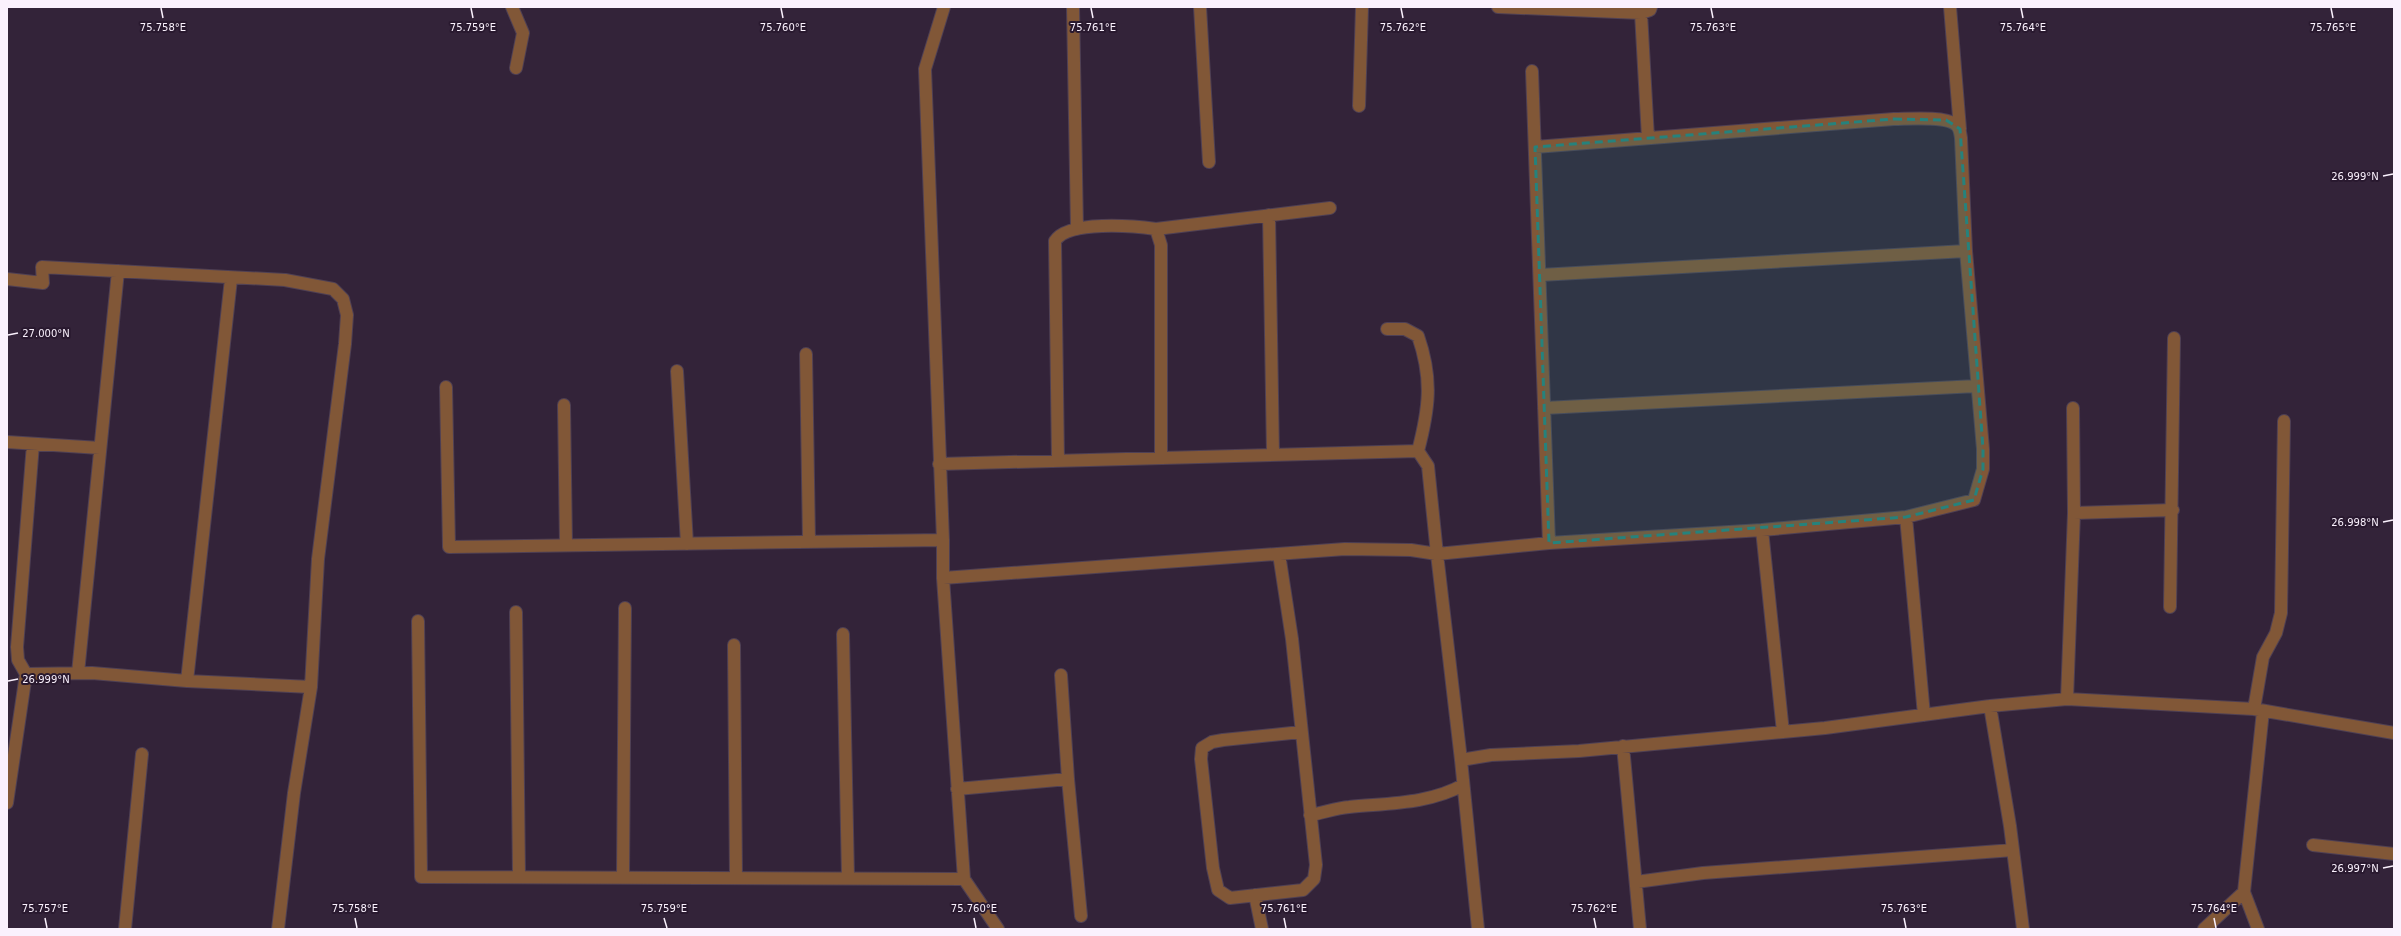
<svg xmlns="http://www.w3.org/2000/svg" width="2401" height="936" font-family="'DejaVu Sans',sans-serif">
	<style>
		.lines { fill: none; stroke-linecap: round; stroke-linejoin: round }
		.minor-casing { stroke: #4f4054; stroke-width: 14 }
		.minor { stroke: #815737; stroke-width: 12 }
		.marked { fill: #26827c; fill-opacity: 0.2; stroke: #26827c; stroke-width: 3; stroke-dasharray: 8 5; stroke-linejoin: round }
		.ticks { fill: none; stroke: #faf1fd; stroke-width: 1.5 }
		.ticks-label { font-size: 10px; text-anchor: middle; fill: #faf1fd; stroke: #29192f; stroke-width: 4; stroke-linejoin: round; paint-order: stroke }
	</style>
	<rect width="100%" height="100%" fill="#332339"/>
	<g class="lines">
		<defs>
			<path id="minor" d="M512 7 523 33 516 68
				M944 7 925 69 943 540V578L964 879 998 929
				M1073 7 1077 229
				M1200 7 1209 162
				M1498 7 1641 13 1650 10 1651 7
				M1950 7 1960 129
				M1641 13 1648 138
				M1532 71 1549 543
				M1359 106 1362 7
				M1269 215 1273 455
				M1156 229 1330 208
				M1540 275 1966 251
				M7 279 43 283 42 267 285 280 333 289 343 299 347 315 345 344 318 559 311 687 294 793 278 929
				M1387 329H1405L1418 336C1433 379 1429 409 1418 451
				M806 354 809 542
				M677 371 687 544
				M446 387 449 547 943 540
				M564 405 566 545
				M1544 408 1977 386
				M7 442 100 448
				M1418 451 1428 466 1437 554 1549 543 1762 530 1906 517 1974 500 1983 469V449L1966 251 1961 138C1960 132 1960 127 1955 124 1944 116 1908 119 1894 119L1535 147
				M1058 461 1055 241C1068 220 1134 226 1156 229L1161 245V458
				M939 464 1418 451
				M2074 513 2173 510
				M1906 517 1924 715
				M1762 530 1783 732
				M1279 554 1292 639 1316 865 1314 879 1303 890 1230 898 1218 890 1213 868 1201 759 1202 748 1212 742 1223 740 1301 732
				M943 578 1345 549 1411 550 1437 554 1461 760
				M2170 607 2174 338
				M516 612 519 877
				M418 621 421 877 964 879
				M843 634 848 878
				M734 645 736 878
				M78 673 118 271
				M26 674 18 660 17 647 33 444
				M1061 675 1068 779
				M187 681 231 279
				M2067 699 2074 513 2073 408
				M1990 706 2010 826 2023 929
				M2254 709 2263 657 2276 633 2281 613 2284 421
				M1623 746 1640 929
				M957 789 1068 779 1081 916
				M7 803 26 674 92 673 187 681 311 687
				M1310 815C1323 813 1336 808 1349 807 1388 803 1429 804 1463 785
				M2313 845 2394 854
				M623 877 625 608
				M1636 882 1703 873 2013 850
				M2244 892 2263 711
				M1255 895 1262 929
				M125 929 142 754
				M1478 929 1461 760 1491 755 1579 751 1825 728 1990 706 2067 699 2254 709 2394 733
				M2204 929 2244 892 2258 929"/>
		</defs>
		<use href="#minor" class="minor-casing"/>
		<use href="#minor" class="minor"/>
	</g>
	<path class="marked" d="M1894 119 1946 120 1960 129 1983 449V469L1974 500 1906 517 1549 543 1535 147Z"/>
	<path class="ticks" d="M161 8 163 18M471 8 473 18M781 8 783 18M1091 8 1093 18M1401 8 1403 18M1711 8 1713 18M2021 8 2023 18M2331 8 2333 18M2383 176 2393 174M8 335 18 333M2383 522 2393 520M8 681 18 679M2383 868 2393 866M45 918 47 928M355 918 357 928M664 918 667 928M974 918 976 928M1284 918 1286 928M1594 918 1596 928M1904 918 1906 928M2214 918 2216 928"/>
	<g class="ticks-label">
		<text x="163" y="31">75.758°E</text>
		<text x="473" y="31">75.759°E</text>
		<text x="783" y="31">75.760°E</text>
		<text x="1093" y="31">75.761°E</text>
		<text x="1403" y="31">75.762°E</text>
		<text x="1713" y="31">75.763°E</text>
		<text x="2023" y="31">75.764°E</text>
		<text x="2333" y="31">75.765°E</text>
		<text x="2355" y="180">26.999°N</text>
		<text x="46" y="337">27.000°N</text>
		<text x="2355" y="526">26.998°N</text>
		<text x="46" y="683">26.999°N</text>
		<text x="2355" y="872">26.997°N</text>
		<text x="45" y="912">75.757°E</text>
		<text x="355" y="912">75.758°E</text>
		<text x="664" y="912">75.759°E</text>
		<text x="974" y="912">75.760°E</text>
		<text x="1284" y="912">75.761°E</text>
		<text x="1594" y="912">75.762°E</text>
		<text x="1904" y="912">75.763°E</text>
		<text x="2214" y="912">75.764°E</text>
	</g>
	<rect width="2401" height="936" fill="none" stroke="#faf1fd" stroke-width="16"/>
</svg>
